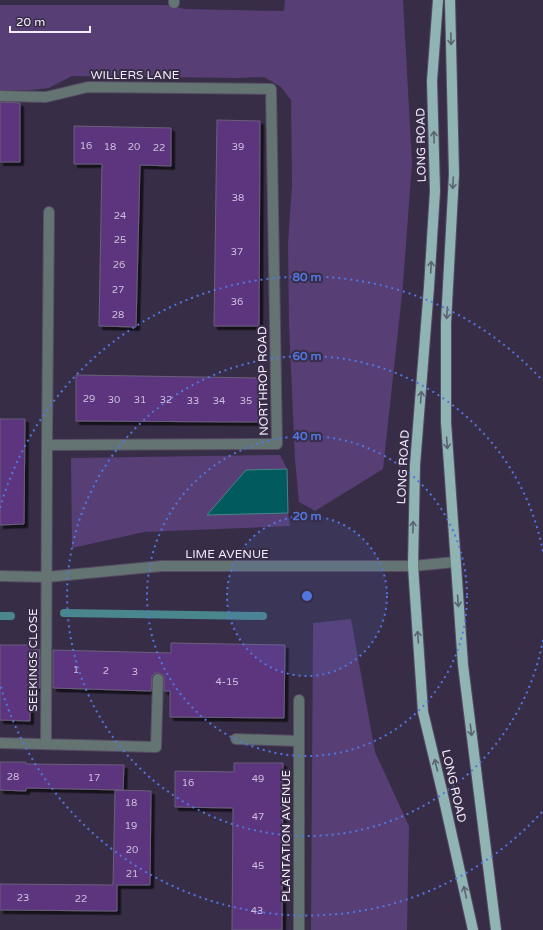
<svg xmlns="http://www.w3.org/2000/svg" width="543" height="930" font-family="'Varela Round',sans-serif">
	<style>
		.green { fill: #573e75 }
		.water { fill: #015a5d; stroke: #4a868d }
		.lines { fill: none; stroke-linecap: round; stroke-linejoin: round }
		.stream { stroke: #4a868d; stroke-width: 8 }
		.building { fill: #5b367e; stroke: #6b5f7b; filter: url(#shadow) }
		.minor-casing { stroke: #564c63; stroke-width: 12 }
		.major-casing { stroke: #564c63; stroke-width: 12 }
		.minor { stroke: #637473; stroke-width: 10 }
		.major { stroke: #90b4b3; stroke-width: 10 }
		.oneway { stroke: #5b6372 }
		.ring { fill: none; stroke: #5276e1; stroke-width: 2; stroke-dasharray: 2 4 }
		.labels { text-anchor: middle; stroke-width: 4; stroke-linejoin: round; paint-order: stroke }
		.number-label { font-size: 10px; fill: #cdbedc }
		.street-label { font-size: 12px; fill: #f3ecfc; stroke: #382d46 }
		.centre { fill: #5276e1; stroke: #382d46; stroke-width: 2 }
		.ring-label { font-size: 12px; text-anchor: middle; font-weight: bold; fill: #5276e1; stroke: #382d46; stroke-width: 4; stroke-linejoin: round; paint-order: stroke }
	</style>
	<defs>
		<filter id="shadow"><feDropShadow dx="3.5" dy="3.5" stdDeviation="0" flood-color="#0009"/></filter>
	</defs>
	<rect width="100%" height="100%" fill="#382d46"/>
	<path class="green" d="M285 0H403L412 163 403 285 383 469 315 511 299 502 295 460 289 324 288 244 292 185 291 100 281 87 264 77 239 78 72 76 49 88 31 90H0V5H166L185 9 284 11Z
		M280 455 287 469 246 470 208 515 288 513 290 526 144 532 72 548 71 458Z
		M351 619 375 752 409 826 407 930H311L313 623Z"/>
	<path class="water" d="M287 469 288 513 207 515 246 470Z"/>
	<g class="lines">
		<path class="stream" d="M64 613 263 616
			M0 616H11"/>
	</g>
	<path class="building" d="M0 102 20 103V162H0Z
		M217 120 260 121 259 326H214Z
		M74 126 171 128V166L140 165 136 327 99 326 102 164H74Z
		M76 375 259 378V422L76 421Z
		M0 419H25L24 524 0 525Z
		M171 643 285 645 284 718 170 717V691H164V676L159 673H155L152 676 151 691 53 688V650L171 653Z
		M0 645H30V649L40 650V688H30V721L0 720Z
		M0 762H26V764L124 765 123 790 26 788V791L0 790Z
		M234 763H283L282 930H232L233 808 175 807V771L234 772Z
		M115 790 151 791 150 885H117V911L0 910V884L113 885Z"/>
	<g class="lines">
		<defs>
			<path id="minor" d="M174 3V0
				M0 96 46 97 88 87 271 89 277 444 47 445 49 212
				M0 576 47 577 162 566H413L455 562
				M299 700V930
				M236 739 299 741
				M0 743 156 747 158 679
				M46 744 47 445"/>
			<path id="major" d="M438 0 432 81 435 191 429 287 415 465 413 566 423 712 442 791 473 930
				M450 0 454 174 446 323V422L463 665 496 930"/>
		</defs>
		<use href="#minor" class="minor-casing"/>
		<use href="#major" class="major-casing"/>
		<use href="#minor" class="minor"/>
		<use href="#major" class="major"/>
	</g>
	<defs><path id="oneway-shaft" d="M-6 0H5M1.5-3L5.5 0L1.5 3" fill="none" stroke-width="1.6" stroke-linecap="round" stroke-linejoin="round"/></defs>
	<g class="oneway">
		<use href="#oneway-shaft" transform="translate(451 39) rotate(89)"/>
		<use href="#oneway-shaft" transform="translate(434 137) rotate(-91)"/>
		<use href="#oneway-shaft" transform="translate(453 183) rotate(93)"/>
		<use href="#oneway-shaft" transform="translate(431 267) rotate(-87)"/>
		<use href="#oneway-shaft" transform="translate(447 313) rotate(93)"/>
		<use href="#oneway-shaft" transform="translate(421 397) rotate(-85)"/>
		<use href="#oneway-shaft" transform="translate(447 443) rotate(86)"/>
		<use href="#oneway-shaft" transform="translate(413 527) rotate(-88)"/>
		<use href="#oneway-shaft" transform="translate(458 601) rotate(86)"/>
		<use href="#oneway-shaft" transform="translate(418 637) rotate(-94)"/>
		<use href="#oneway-shaft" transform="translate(471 730) rotate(83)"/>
		<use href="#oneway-shaft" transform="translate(436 765) rotate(-104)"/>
		<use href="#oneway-shaft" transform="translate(465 892) rotate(-103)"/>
	</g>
	<circle cx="307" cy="596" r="80" fill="#5276e1" fill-opacity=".12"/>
	<g class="ring">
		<circle cx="307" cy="596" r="80"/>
		<circle cx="307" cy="596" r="160"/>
		<path d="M543 640A240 240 0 1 1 543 552"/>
		<path d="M542 812A319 319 0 0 1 0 684M0 508A319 319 0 0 1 542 380"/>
	</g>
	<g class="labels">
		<g class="number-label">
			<text x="86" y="149">16</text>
			<text x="110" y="150">18</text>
			<text x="134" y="150">20</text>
			<text x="238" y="150">39</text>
			<text x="159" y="151">22</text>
			<text x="238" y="201">38</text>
			<text x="120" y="219">24</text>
			<text x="120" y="243">25</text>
			<text x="237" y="255">37</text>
			<text x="119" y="268">26</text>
			<text x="118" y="293">27</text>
			<text x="237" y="305">36</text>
			<text x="118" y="318">28</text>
			<text x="89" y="402">29</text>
			<text x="114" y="403">30</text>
			<text x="140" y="403">31</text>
			<text x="166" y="403">32</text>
			<text x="193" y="404">33</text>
			<text x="219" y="404">34</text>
			<text x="246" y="404">35</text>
			<text x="76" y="673">1</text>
			<text x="106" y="674">2</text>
			<text x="135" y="675">3</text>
			<text x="227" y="685">4-15</text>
			<text x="13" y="780">28</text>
			<text x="94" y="781">17</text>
			<text x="258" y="782">49</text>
			<text x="188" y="786">16</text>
			<text x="131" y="806">18</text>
			<text x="258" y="820">47</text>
			<text x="131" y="829">19</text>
			<text x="132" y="853">20</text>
			<text x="258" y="869">45</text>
			<text x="132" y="877">21</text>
			<text x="23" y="901">23</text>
			<text x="81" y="902">22</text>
			<text x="257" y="914">43</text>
		</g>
		<g class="street-label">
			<text x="135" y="79">WILLERS LANE</text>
			<text transform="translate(421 145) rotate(-91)" y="4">LONG ROAD</text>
			<text transform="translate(263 381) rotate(-91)" y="4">NORTHROP ROAD</text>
			<text transform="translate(403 467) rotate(-87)" y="4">LONG ROAD</text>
			<text x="227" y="558">LIME AVENUE</text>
			<text transform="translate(33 660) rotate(-90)" y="4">SEEKINGS CLOSE</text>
			<text transform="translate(454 786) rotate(77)" y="4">LONG ROAD</text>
			<text transform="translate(286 836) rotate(-90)" y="4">PLANTATION AVENUE</text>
		</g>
	</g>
	<circle cx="307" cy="596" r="6" class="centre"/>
	<g class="ring-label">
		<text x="307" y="281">80 m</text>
		<text x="307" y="360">60 m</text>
		<text x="307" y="440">40 m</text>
		<text x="307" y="520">20 m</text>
	</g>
	<path d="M10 26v6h80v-6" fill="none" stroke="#f3ecfc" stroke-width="2"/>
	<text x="16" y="26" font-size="12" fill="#f3ecfc" stroke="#382d46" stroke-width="3" paint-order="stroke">20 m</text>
</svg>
